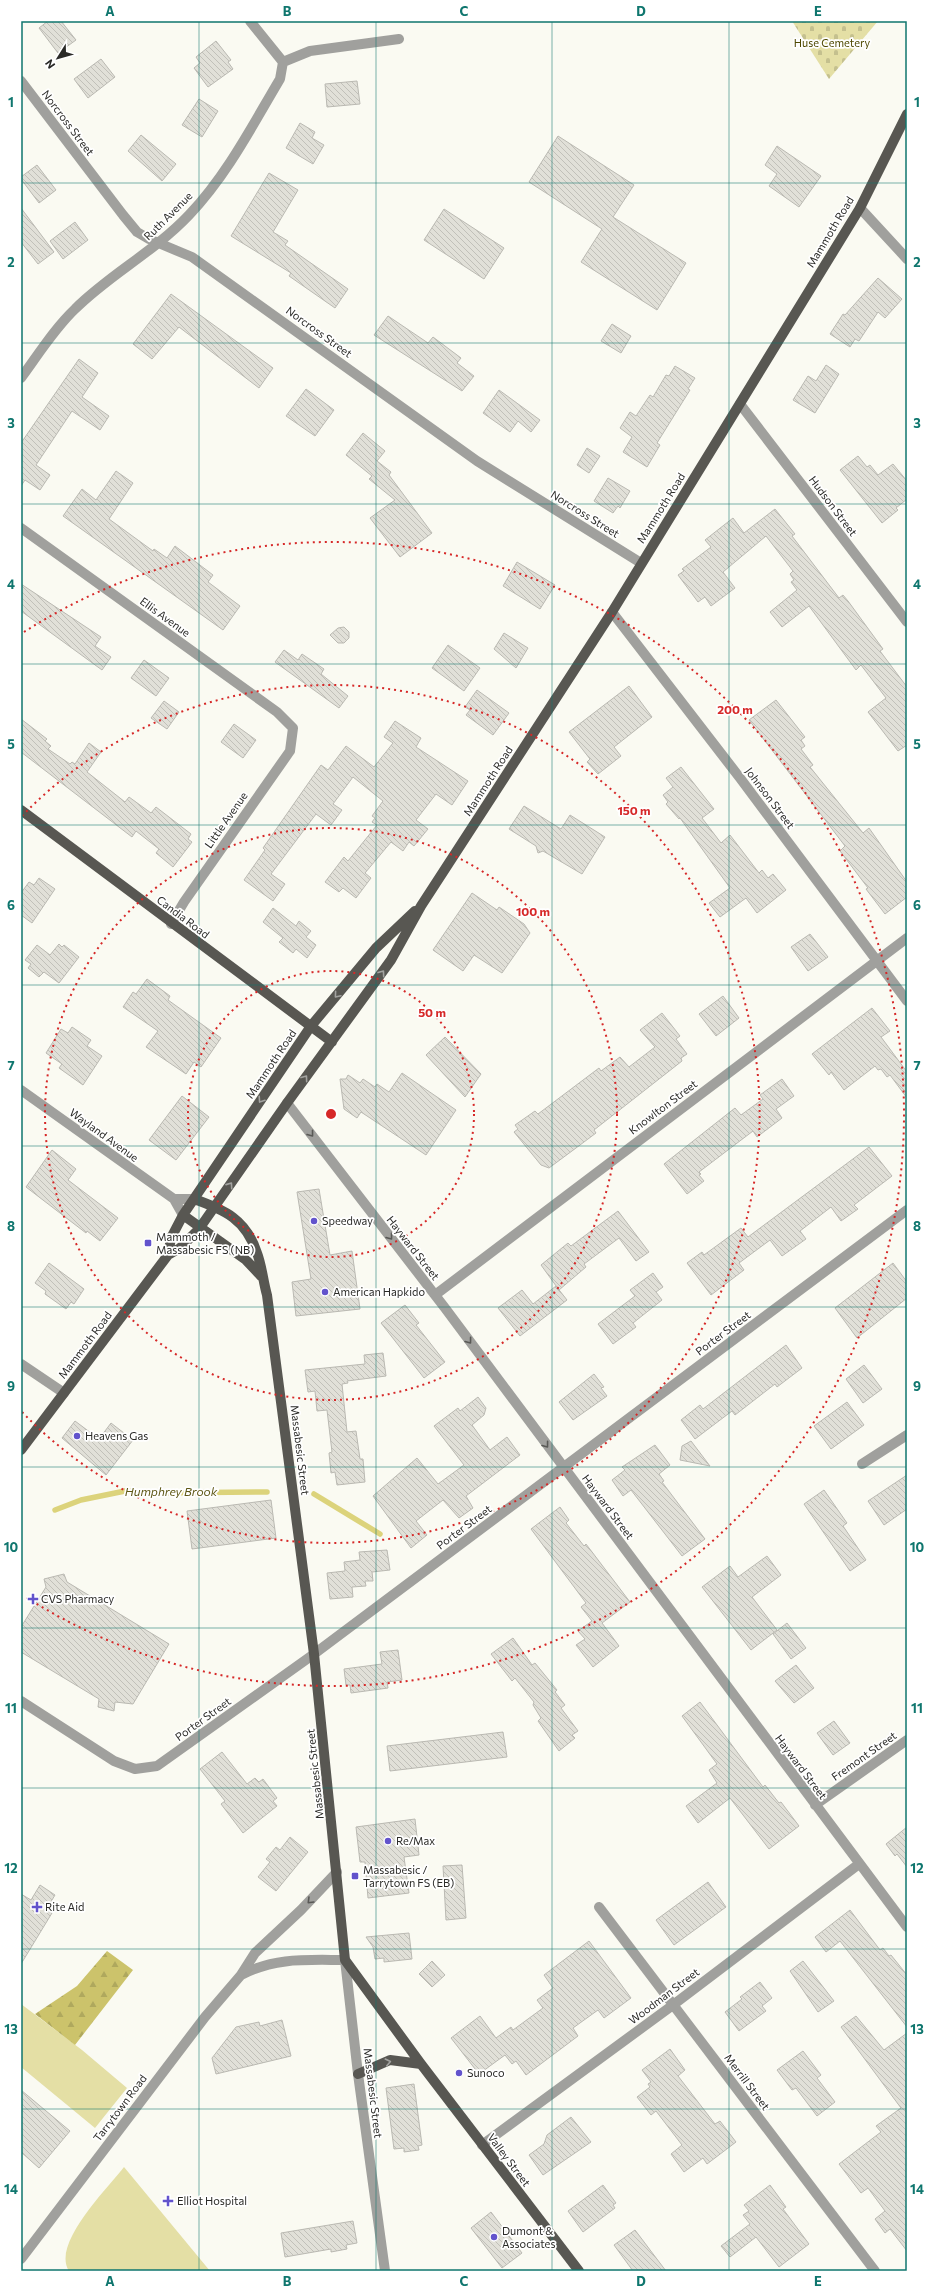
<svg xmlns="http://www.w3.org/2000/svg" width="928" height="2292" font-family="Commissioner,sans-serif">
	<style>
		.green { fill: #e4dfa5 }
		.forest { fill: url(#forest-firs) }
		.cemetery { fill: url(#cemetery-stones) }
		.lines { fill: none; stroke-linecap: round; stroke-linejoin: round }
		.stream { stroke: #dcd37b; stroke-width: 5.5 }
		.building { fill: url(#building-back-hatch); stroke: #bab9b2 }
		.minor { stroke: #a0a09d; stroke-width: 10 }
		.major { stroke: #585752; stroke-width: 10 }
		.oneway { stroke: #a3a3a0 }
		.oneway2 { stroke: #595956 }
		.grid { fill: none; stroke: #0f766e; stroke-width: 1; stroke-opacity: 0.55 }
		.ring { fill: none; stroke: #d62828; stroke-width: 2; stroke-dasharray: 2 4 }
		.poi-dot { fill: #6253cc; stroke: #fff; stroke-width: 1.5 }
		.labels { text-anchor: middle; stroke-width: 3.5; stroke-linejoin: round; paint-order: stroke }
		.park-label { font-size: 11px; fill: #4e4800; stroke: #fff }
		.street-label { font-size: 11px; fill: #2a2a27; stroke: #fff }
		.poi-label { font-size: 11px; fill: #2a2a27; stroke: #fff; text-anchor: start }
		.water-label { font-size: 12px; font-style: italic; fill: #5e5715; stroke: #fff }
		.centre { fill: #d62828; stroke: #fff; stroke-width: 2 }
		.ring-label { font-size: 12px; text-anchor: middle; font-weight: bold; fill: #d62828; stroke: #fff; stroke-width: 3.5; stroke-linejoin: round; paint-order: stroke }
		.neatline { fill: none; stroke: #0f766e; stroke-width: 1.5 }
		.grid-label { font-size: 13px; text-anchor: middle; font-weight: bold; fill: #0f766e }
	</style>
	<defs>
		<pattern id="forest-firs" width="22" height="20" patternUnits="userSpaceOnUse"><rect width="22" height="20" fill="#ccc36b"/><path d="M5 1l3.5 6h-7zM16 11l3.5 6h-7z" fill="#afa85d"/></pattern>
		<pattern id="cemetery-stones" width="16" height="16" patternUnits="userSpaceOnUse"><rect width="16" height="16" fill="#e4dfa5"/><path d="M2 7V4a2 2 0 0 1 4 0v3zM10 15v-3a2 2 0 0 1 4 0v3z" fill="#c4c08e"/></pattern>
		<pattern id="building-back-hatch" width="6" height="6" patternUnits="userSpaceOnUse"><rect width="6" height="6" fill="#e1e0d8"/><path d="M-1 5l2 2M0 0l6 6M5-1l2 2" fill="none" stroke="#c1c0b9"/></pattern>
	</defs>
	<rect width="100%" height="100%" fill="#fafaf2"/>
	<path class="green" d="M21 2004 82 2050 127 2088 95 2128 21 2067Z
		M124 2167 210 2271H69C51 2244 108 2188 124 2167Z"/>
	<path class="forest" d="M107 1951 133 1970 75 2045 35 2014 77 1986Z"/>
	<path class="cemetery" d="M792 21H878L829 79Z"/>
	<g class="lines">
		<path class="stream" d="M314 1494 380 1534
			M55 1510 81 1500 125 1491 152 1493 267 1492"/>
	</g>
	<path class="building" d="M48 21H61L76 40 58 53 39 28Z
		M216 41 231 60 228 62 233 69 208 87 194 68 200 63 196 57Z
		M101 59 115 77 88 98 74 79Z
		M357 81 360 104 327 107 325 84Z
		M199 99 218 111 202 137 182 125Z
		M300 123 315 132 312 138 324 145 313 164 286 148Z
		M141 135 176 164 162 181 128 151Z
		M558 136 634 185 613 217 686 263 657 310 581 262 602 229 529 182Z
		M777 146 821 176 799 207 769 186 777 174 765 165Z
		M37 165 56 190 39 203 21 179V177Z
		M269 173 298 190 273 232 288 241 285 245 348 289 335 308 289 276 291 273 231 236Z
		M21 208 54 252 38 264 21 242Z
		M444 209 504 248 484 279 424 240Z
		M75 222 88 240 63 259 50 241Z
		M878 278 902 299 885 318 878 312 859 341 855 339 850 347 830 334 843 314 845 315Z
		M171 294 273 368 259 388 179 327 152 359 133 344Z
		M388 316 428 343 433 337 461 358 457 363 474 376 462 391 374 335Z
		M612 324 631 336 621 353 601 341Z
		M79 359 98 373 82 397 109 416 100 430 72 411 36 465 50 475 40 490 25 480 21 486V443Z
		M826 365 839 374 815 413 793 400 808 376 816 381Z
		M675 366 695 378 688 389 690 390 657 443 660 445 647 467 623 452 632 437 620 428 630 412 636 416 650 395 653 397 666 375 669 376Z
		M306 389 334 410 315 436 286 416Z
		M499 390 540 420 531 432 518 421 510 432 483 413Z
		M363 433 385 451 377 461 391 472 389 475 432 533 400 557 370 518 395 500 369 479 372 476 346 455Z
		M587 448 600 456 589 473 577 465Z
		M858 456 867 467 870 465 878 475 893 464 907 481V499L896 508 898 510 882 523 840 470Z
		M116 471 133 483 109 519 153 551 154 549 167 558 175 546 213 575 208 582 240 606 223 630 63 516 82 489 96 500Z
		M608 478 630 491 620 508 618 506 613 513 594 501Z
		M775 509 795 534 792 536 839 598 843 595 848 601 883 649 880 651 907 687V745L898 751 868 712 886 698 861 665 856 670 809 606 782 627 770 612 797 590 791 582 794 580 790 574 793 571 766 536 723 572 735 588 711 606 705 597 698 602 678 575 684 571 682 569 711 547 705 540 733 518 744 533Z
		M517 562 555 585 540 609 503 586Z
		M21 584 101 637 95 646 111 657 102 670 21 611Z
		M344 627 349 632V638L344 643H338L330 635 338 628Z
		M504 633 528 648 516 668 494 649Z
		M448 645 480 668 464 691 432 668Z
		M284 650 298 660 302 654 324 669 321 674 348 696 339 708 275 662Z
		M144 660 169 678 156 696 131 678Z
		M629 686 652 717 614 747 621 756 598 774 587 762 590 759 569 732Z
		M477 690 509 713 493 735 466 715 470 710 465 707Z
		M776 700 805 737 801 740 805 746 801 749 813 765 810 767 863 833 869 828 907 882V897L885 914 866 889 868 888 840 851 845 846 749 720Z
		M164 701 179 712 167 729 151 718Z
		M21 719 47 739 45 741 51 746 48 749 70 764 72 762 75 764 89 743 101 752 87 772 125 802 129 797 151 813 156 807 191 834 188 839 192 842 173 867 156 853 159 849 136 831 132 837 21 752Z
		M395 721 421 738 416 747 468 781 452 805 436 794 416 820 428 829 414 846 409 842 403 851 391 842 365 873 371 878 356 898 343 888 339 892 325 882 344 857 348 861 377 825 372 822 375 818 372 816 383 801 353 777 333 804 342 810 331 825 316 814 271 874 285 884 273 901 244 880 265 850 263 848 321 765 328 770 346 746 374 767 393 743 384 737Z
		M234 724 256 740 243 758 221 742Z
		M681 767 714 809 702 818 721 843 730 835 759 873 762 870 768 878 773 874 786 890 757 913 746 898 720 917 709 903 730 888 680 818 679 819 666 804 668 802 663 795 673 787 666 778Z
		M524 806 561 829 570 815 605 837 582 874 543 851 538 853 536 846 509 829Z
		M39 878 55 889 32 923 21 915V893L29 882 34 885Z
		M472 893 497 910 499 907 524 924 530 933 502 973 474 955 463 971 433 950Z
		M273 908 296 926 299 921 311 931 306 937 316 945 307 958 296 949 293 953 279 942 283 938 263 922Z
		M810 934 828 957 808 971 791 947Z
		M59 944 62 947 64 945 79 957 59 983 44 972 39 977 28 968 31 964 25 960 37 945 50 955Z
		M147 979 170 996 168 1000 221 1038 201 1067 194 1062 186 1074 146 1047 158 1031 123 1007 133 992 136 994Z
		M723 996 739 1018 716 1036 699 1014Z
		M872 1008 890 1031 881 1037 907 1072V1098L890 1075 887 1077 881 1069 878 1070 875 1066 844 1090 831 1072 829 1075 812 1054Z
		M662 1013 680 1036 676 1039 687 1054 681 1058 682 1061 594 1130 596 1133 576 1148 549 1168 541 1165 514 1132 518 1129 515 1125 535 1111 538 1114 599 1068 601 1071 620 1057 629 1067 655 1047 640 1030Z
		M72 1027 91 1040 87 1046 102 1056 83 1085 59 1068 62 1064 46 1053 61 1029 68 1033Z
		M445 1037 481 1074 465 1097 426 1055Z
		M402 1073 456 1110 426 1155 361 1112 357 1118 344 1109 340 1079H346L348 1075 360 1083 363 1079 375 1087 377 1084 389 1092Z
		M782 1079 794 1096 776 1109 782 1118 757 1137 753 1131 699 1172 701 1174 699 1175 704 1181 687 1194 664 1164 735 1108 741 1115 763 1099 760 1095Z
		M182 1096 209 1117 176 1160 149 1140Z
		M869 1147 892 1176 854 1205 858 1209 841 1221 831 1207 800 1231 806 1239 782 1256 770 1240 739 1263 744 1270 711 1295 687 1263 702 1252 704 1255 741 1228 748 1237Z
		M52 1150 76 1169 68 1180 118 1218 100 1241 87 1231 86 1233 26 1187Z
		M319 1189 330 1255 352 1251 360 1309 296 1316 292 1282 311 1279 297 1192Z
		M618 1211 649 1252 636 1261 619 1238 584 1264 586 1267 559 1290 541 1265 568 1243 571 1246Z
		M49 1263 84 1289 74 1304 71 1302 66 1309 45 1294 46 1291 35 1283Z
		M893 1263 907 1282V1298L857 1338 835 1308Z
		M653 1273 663 1287 656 1292 662 1300 633 1323 636 1327 613 1344 598 1324 635 1296 630 1290Z
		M556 1286 567 1300 520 1336 498 1308 522 1290 533 1304Z
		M405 1305 419 1323 416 1325 445 1362 424 1378 381 1323Z
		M786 1345 802 1368 777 1387 775 1384 735 1415 732 1411 695 1439 681 1420 700 1405 703 1409Z
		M383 1353 386 1376 347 1381 348 1383 342 1384 347 1432 356 1431 360 1459H363L365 1482 337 1485 335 1472 331 1473 329 1453 332 1452 327 1410 317 1411 315 1391 308 1392 305 1370 365 1364 364 1355Z
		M864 1365 882 1389 863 1403 846 1379Z
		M594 1374 604 1387 601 1388 607 1396 573 1420 559 1402Z
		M478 1397 486 1408 484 1415 472 1425 490 1450 507 1437 520 1455 466 1496 473 1508 459 1518 443 1500 416 1521 427 1535 411 1548 373 1496 417 1458 438 1484 464 1465 434 1426 458 1408 460 1411Z
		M847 1402 864 1425 831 1449 814 1426Z
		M75 1421 99 1439 111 1423 133 1440 106 1475 62 1438Z
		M691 1441 710 1466 680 1460 682 1446Z
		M655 1445 670 1465 659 1474 664 1481 662 1482 705 1539 682 1556 631 1490 623 1496 612 1480 625 1470 622 1467Z
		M907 1475V1509L884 1525 868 1501Z
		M824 1490 847 1523 843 1526 866 1560 850 1571 804 1504Z
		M271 1500 276 1538 192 1549 187 1511Z
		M560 1507 569 1520 566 1523 584 1546 586 1544 630 1602 602 1623 619 1646 593 1667 576 1645 585 1639 578 1631 592 1621 581 1607 586 1603 531 1529Z
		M387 1550 390 1570 372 1572 373 1581H365L366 1586 352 1587 353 1597 330 1599 327 1573 345 1571 344 1562 360 1560 359 1552Z
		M767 1556 781 1575 752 1597 777 1630 751 1650 702 1587 730 1566 738 1577Z
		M64 1574 67 1582 169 1644 133 1704 115 1702 114 1711 98 1707 99 1699 21 1652V1627L46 1587 44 1579Z
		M787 1623 806 1648 791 1659 773 1634Z
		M513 1638 532 1665 535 1663 557 1690 555 1692 565 1705 561 1708 578 1731 572 1735 575 1738 559 1751 538 1721 541 1718 533 1705 534 1702 515 1678 512 1681 491 1654Z
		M398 1650 402 1680 387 1682 388 1688 351 1693 350 1685H346L344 1669 382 1664 380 1652Z
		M796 1665 814 1688 794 1703 775 1681Z
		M700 1702 763 1787 765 1785 779 1803 781 1802 799 1826 769 1849 730 1798 698 1823 686 1806 717 1783 709 1770 717 1764 682 1716Z
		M834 1721 850 1743 833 1755 817 1733Z
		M503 1732 507 1757 390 1771 387 1746Z
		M222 1752 247 1784 255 1778 259 1782 263 1779 277 1798 273 1801 277 1806 243 1833 221 1804 225 1801 200 1769Z
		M415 1819 419 1855 404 1857 409 1893 368 1898 365 1862H360L356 1827Z
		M907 1827V1867L897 1854 895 1856 886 1844Z
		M290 1837 308 1852 276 1891 258 1877 270 1862 266 1859 276 1847 280 1850Z
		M462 1865 466 1918 446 1920 443 1866Z
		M708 1882 726 1907 674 1945 656 1920Z
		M40 1885 55 1895 46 1910 52 1913 21 1964V1894L31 1900Z
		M850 1910 880 1950 883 1948 889 1956 891 1955 907 1975V2027L840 1941 826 1952 815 1937Z
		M409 1933 412 1959 384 1962V1958L375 1959 373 1947 366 1937Z
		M589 1941 631 1998 604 2018 598 2010 573 2028 578 2036 526 2075 516 2061 512 2064 505 2055 479 2074 451 2038 480 2016 496 2038 511 2027 513 2030 543 2008 537 2000 553 1988 544 1975Z
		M432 1961 445 1975 432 1987 419 1974Z
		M803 1961 834 2001 818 2012 790 1971Z
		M760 1982 772 1998 762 2006 766 2011 739 2031 725 2012 742 1999 740 1997Z
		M856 2016 884 2050 907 2033V2251L890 2229 885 2233 875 2219 885 2211 868 2188 861 2193 839 2164 881 2132 876 2126 901 2108 841 2027Z
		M282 2020 291 2056 216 2074 212 2058 236 2027 259 2022 260 2026Z
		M670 2049 685 2070 678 2076 715 2124 720 2121 736 2142 707 2164 703 2158 684 2172 671 2154 682 2145 656 2111 651 2115 637 2097 650 2087 648 2084 651 2082 642 2070Z
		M803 2051 821 2075 817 2078 835 2102 817 2116 796 2088 792 2090 777 2070Z
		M414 2084 422 2145 418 2146 419 2150 404 2152V2148L394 2149 386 2088Z
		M21 2090 70 2131 39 2168 21 2152Z
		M571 2117 591 2142 543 2175 529 2155 544 2144 547 2135Z
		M603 2185 616 2203 613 2205 615 2208 583 2232 568 2211Z
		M770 2185 786 2207 783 2209 809 2244 779 2267 756 2237 730 2257 721 2246 750 2224 743 2215 749 2211 744 2205Z
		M491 2212 522 2253 502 2268 471 2228Z
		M353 2221 357 2243 346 2245 347 2249 331 2252V2249L285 2257 281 2233Z
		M635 2230 666 2271H633L614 2245Z"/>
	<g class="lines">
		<path class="minor" d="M250 21 283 62
			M283 62 310 51 399 39
			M21 81 123 215 137 232 149 239 192 257 477 461 641 563
			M860 208 907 259
			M21 378C38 355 54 329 75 309 110 274 154 252 189 215 227 175 252 126 280 79L283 62
			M740 404 907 622
			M21 528 277 712 293 728 290 751 184 902 171 924
			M612 612 740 778 907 1001
			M21 1090 174 1199 183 1215
			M287 1103 445 1308 907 1927
			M174 1199H194
			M435 1295 907 938
			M21 1364 64 1393
			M862 1464 907 1435
			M21 1701 114 1761 135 1769 157 1766 314 1654 907 1210
			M815 1805 907 1740
			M599 1907 875 2271
			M241 1975C276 1957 307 1960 345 1960L358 2074 385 2271
			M482 2145 673 2005 859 1864
			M21 2259 205 2017 241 1975 255 1953 301 1910 337 1872"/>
		<path class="major" d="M21 810 332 1042
			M194 1199C225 1210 246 1219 257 1253 262 1266 263 1281 267 1295L314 1654 345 1960 421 2064 579 2271
			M183 1215 246 1260 261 1276
			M168 1255 171 1238 183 1215 311 1026 376 948 415 911
			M21 1450 168 1255 180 1248 199 1229 287 1103 391 960 421 906 612 612 860 208 907 114
			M358 2074 390 2060 421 2064"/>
	</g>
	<defs><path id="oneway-chevron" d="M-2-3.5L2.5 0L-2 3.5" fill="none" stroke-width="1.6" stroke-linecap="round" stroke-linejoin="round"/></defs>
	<g class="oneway">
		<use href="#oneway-chevron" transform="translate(382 973) rotate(-54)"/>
		<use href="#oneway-chevron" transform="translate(337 995) rotate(130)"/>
		<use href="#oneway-chevron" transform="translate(305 1078) rotate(-54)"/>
		<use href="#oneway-chevron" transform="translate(261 1100) rotate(124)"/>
		<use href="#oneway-chevron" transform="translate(230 1185) rotate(-55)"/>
		<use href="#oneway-chevron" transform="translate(388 2062) rotate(-13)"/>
	</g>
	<g class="oneway2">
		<use href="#oneway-chevron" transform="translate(311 1134) rotate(52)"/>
		<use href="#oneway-chevron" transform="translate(390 1237) rotate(52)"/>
		<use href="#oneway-chevron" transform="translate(469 1341) rotate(53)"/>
		<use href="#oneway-chevron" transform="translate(546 1445) rotate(53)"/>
		<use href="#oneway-chevron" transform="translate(310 1901) rotate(135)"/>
	</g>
	<path class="grid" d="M199 21V2271M376 21V2271M552 21V2271M729 21V2271M21 183H907M21 343H907M21 504H907M21 664H907M21 825H907M21 985H907M21 1146H907M21 1307H907M21 1467H907M21 1628H907M21 1788H907M21 1949H907M21 2109H907"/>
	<g class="ring">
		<circle cx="331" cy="1114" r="143"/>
		<circle cx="331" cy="1114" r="286"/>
		<path d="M22 816A429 429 0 1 1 22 1412"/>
		<path d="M24 632A572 572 0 1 1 24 1596"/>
	</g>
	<g class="poi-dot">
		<circle cx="314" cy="1221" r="4"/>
		<rect x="144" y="1239" width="8" height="8" rx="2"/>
		<circle cx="325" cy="1292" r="4"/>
		<circle cx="77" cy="1436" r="4"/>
		<path d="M31 1593h4v4h4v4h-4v4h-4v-4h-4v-4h4z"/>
		<circle cx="388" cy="1841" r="4"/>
		<rect x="351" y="1872" width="8" height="8" rx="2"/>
		<path d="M35 1901h4v4h4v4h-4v4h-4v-4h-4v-4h4z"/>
		<circle cx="459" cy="2073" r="4"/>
		<path d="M166 2195h4v4h4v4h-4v4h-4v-4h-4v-4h4z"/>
		<circle cx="494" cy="2237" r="4"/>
	</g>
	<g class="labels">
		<g class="park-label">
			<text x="832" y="47">Huse Cemetery</text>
		</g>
		<g class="street-label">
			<text transform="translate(68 123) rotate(53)" y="4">Norcross Street</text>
			<text transform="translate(168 216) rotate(-45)" y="4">Ruth Avenue</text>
			<text transform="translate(830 232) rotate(-59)" y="4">Mammoth Road</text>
			<text transform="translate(319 332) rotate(36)" y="4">Norcross Street</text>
			<text transform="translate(833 506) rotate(53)" y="4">Hudson Street</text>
			<text transform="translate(661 508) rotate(-58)" y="4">Mammoth Road</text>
			<text transform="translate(585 514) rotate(32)" y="4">Norcross Street</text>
			<text transform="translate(165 617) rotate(36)" y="4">Ellis Avenue</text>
			<text transform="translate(488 781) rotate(-57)" y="4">Mammoth Road</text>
			<text transform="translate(770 798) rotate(53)" y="4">Johnson Street</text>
			<text transform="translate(226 820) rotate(-55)" y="4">Little Avenue</text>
			<text transform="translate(183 917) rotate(37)" y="4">Candia Road</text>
			<text transform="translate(271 1064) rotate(-56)" y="4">Mammoth Road</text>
			<text transform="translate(663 1107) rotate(-37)" y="4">Knowlton Street</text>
			<text transform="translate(104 1135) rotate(36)" y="4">Wayland Avenue</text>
			<text transform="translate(413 1248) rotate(52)" y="4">Hayward Street</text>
			<text transform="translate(723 1333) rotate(-37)" y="4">Porter Street</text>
			<text transform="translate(85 1345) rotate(-53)" y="4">Mammoth Road</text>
			<text transform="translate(300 1450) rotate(83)" y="4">Massabesic Street</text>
			<text transform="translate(608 1507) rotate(53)" y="4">Hayward Street</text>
			<text transform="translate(464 1527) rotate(-37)" y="4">Porter Street</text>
			<text transform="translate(203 1719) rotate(-36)" y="4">Porter Street</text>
			<text transform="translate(864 1756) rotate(-35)" y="4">Fremont Street</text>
			<text transform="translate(801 1767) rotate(53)" y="4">Hayward Street</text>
			<text transform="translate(315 1774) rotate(-96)" y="4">Massabesic Street</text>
			<text transform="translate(664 1996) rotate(-37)" y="4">Woodman Street</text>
			<text transform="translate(747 2082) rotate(53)" y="4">Merrill Street</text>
			<text transform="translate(373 2093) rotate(83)" y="4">Massabesic Street</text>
			<text transform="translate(120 2108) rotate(-53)" y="4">Tarrytown Road</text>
			<text transform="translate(509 2160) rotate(53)" y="4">Valley Street</text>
		</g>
		<g class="poi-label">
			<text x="322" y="1225">Speedway</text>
			<text x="156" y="1241">Mammoth /<tspan x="156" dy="13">Massabesic FS (NB)</tspan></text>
			<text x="333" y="1296">American Hapkido</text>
			<text x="85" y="1440">Heavens Gas</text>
			<text x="41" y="1603">CVS Pharmacy</text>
			<text x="396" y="1845">Re/Max</text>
			<text x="363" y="1874">Massabesic /<tspan x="363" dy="13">Tarrytown FS (EB)</tspan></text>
			<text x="45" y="1911">Rite Aid</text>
			<text x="467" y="2077">Sunoco</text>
			<text x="177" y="2205">Elliot Hospital</text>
			<text x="502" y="2235">Dumont &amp;<tspan x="502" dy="13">Associates</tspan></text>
		</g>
		<g class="water-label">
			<text x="171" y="1496">Humphrey Brook</text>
		</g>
	</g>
	<circle cx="331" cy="1114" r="6" class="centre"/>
	<g class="ring-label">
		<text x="735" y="714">200 m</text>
		<text x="634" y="815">150 m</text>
		<text x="533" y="916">100 m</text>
		<text x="432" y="1017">50 m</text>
	</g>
	<rect width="928" height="2292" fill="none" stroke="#ffffff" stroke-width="44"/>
	<g transform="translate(58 58) rotate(233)" stroke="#ffffff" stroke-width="3" paint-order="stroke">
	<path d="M0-3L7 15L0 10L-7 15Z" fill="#2a2a27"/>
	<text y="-6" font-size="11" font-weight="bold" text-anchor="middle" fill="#2a2a27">N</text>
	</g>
	<rect x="22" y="22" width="884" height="2248" class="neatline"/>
	<g class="grid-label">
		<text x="110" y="16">A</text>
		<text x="287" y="16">B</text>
		<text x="464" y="16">C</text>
		<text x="641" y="16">D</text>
		<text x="818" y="16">E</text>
		<text x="11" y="107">1</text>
		<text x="917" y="107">1</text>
		<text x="11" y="267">2</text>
		<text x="917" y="267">2</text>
		<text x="11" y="428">3</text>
		<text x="917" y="428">3</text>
		<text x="11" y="589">4</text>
		<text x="917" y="589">4</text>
		<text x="11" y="749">5</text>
		<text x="917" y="749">5</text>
		<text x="11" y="910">6</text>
		<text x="917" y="910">6</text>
		<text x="11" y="1070">7</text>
		<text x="917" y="1070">7</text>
		<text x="11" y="1231">8</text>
		<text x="917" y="1231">8</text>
		<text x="11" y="1391">9</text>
		<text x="917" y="1391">9</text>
		<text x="11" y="1552">10</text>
		<text x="917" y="1552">10</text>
		<text x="11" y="1713">11</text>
		<text x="917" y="1713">11</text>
		<text x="11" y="1873">12</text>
		<text x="917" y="1873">12</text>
		<text x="11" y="2034">13</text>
		<text x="917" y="2034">13</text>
		<text x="11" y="2194">14</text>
		<text x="917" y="2194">14</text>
		<text x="110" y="2286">A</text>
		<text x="287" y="2286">B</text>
		<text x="464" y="2286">C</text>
		<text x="641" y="2286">D</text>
		<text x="818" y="2286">E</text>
	</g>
</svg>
